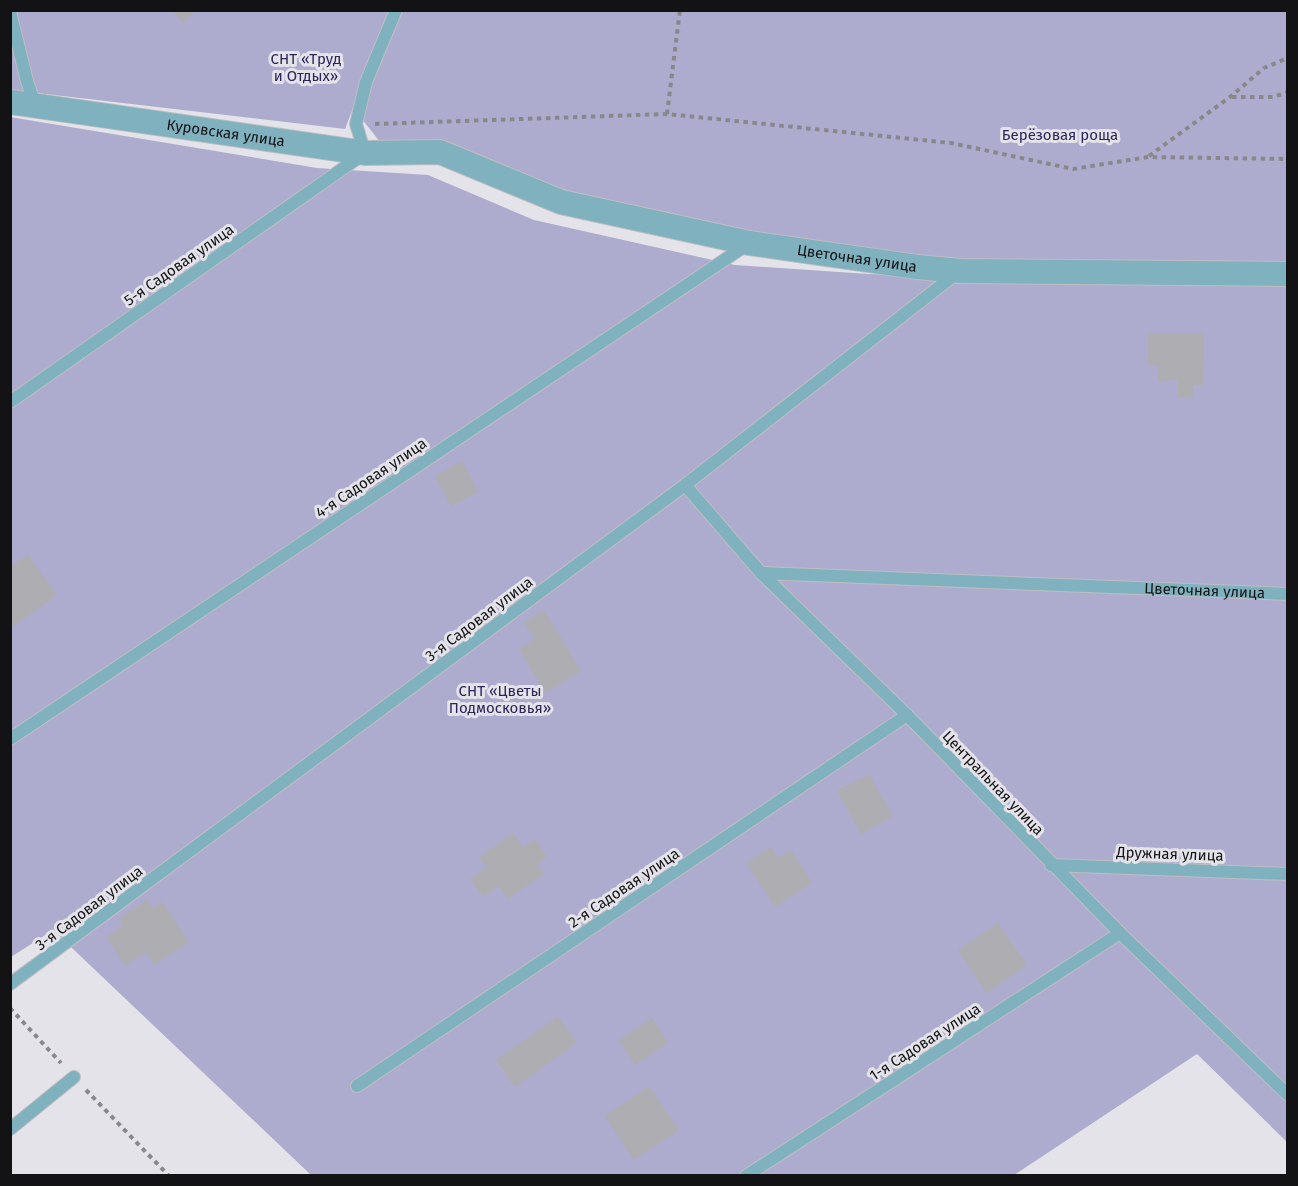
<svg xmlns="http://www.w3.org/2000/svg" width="1298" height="1186" font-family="'Fira Sans',sans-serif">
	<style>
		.green { fill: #aeacce }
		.building { fill: #adadb2 }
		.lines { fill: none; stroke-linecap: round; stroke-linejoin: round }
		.service-casing { stroke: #bebec3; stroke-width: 14 }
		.minor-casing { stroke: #bebec3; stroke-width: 26 }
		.path { stroke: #88888c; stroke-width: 4; stroke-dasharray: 4.5 4.5; stroke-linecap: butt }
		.service { stroke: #80b1be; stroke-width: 12 }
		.minor { stroke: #80b1be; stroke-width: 24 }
		.labels { text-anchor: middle; stroke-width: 6; stroke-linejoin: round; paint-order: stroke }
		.park-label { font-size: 15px; fill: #2d2459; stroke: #e3e3e9 }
		.street-label { font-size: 15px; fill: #131315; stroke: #e3e3e9 }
	</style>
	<rect width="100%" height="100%" fill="#e3e3e9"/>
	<path class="green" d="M11 11H1287V1142L1197 1054 1014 1175H311L53 930 11 957 10 117 317 168 428 175 534 220 735 265 868 274 1120 281 829 256 384 147 358 114 375 51 345 129 11 90Z"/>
	<path class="building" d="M171 10H196L184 23Z
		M1148 333H1204L1203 385H1193V398H1178V380L1158 381V366L1148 365Z
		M462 461 478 492 451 506 435 476Z
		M28 555 57 595 10 629V567Z
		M544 610 581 671 545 693 519 649 535 639 524 622Z
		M869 774 893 816 861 834 837 791Z
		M513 833 523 847 535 839 547 857 537 864 544 874 508 899 499 886 483 897 470 879 487 867 479 857Z
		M771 847 778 858 791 850 812 883 775 907 746 863Z
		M147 900 153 908 162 902 189 942 154 965 146 952 125 966 106 937 123 926 118 919Z
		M998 923 1027 965 986 993 958 950Z
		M558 1016 577 1043 515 1087 496 1060Z
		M652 1018 668 1043 635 1065 619 1040Z
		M649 1086 679 1130 634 1160 605 1116Z"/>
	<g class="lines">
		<defs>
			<g id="service">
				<path d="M10 12 27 81 35 105"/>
				<path d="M10 402 365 153 356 124 366 82 396 10"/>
				<path d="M685 485 761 573 907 715 1120 933 1288 1095"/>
				<path id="s1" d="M761 573 1288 594"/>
				<path d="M10 739 748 244"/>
				<path d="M1051 865 1288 874"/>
				<path d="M10 984 685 485 957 273"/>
				<path d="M357 1086 907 715"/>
				<path d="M10 1129 74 1077"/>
				<path d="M746 1176 1120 933"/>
			</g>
			<g id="minor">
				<path id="s2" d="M10 102 365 153 440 152 561 202 749 243 917 267 961 271 1288 274"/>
			</g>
		</defs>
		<use href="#service" class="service-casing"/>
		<use href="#minor" class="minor-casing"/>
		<path class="path" d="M1232 97H1273L1288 92
			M667 114 680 10
			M375 124 667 114 951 143 1073 169 1148 157 1288 159
			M1149 156 1230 97 1264 68 1288 58
			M10 1008 61 1063
			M86 1090 169 1176"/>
		<use href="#service" class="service"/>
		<use href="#minor" class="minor"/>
	</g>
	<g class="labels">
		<g class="park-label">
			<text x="306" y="64">СНТ «Труд<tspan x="306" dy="17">и Отдых»</tspan></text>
			<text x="1060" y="140">Берёзовая роща</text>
			<text x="500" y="696">СНТ «Цветы<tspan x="500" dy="17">Подмосковья»</tspan></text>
		</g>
		<g class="street-label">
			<text dy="5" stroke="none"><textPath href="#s2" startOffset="218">Куровская улица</textPath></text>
			<text dy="5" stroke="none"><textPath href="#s2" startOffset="866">Цветочная улица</textPath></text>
			<text transform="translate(179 265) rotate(-35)" y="5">5-я Садовая улица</text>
			<text transform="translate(371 478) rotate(-34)" y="5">4-я Садовая улица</text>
			<text dy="5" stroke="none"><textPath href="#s1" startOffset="444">Цветочная улица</textPath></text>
			<text transform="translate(479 619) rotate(-37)" y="5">3-я Садовая улица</text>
			<text transform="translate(993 783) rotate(46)" y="5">Центральная улица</text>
			<text transform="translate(1170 854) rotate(2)" y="5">Дружная улица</text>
			<text transform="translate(624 888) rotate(-34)" y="5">2-я Садовая улица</text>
			<text transform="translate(89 908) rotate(-37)" y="5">3-я Садовая улица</text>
			<text transform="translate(925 1042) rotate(-33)" y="5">1-я Садовая улица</text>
		</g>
	</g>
	<rect width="1298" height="1186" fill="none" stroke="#131315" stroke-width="24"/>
</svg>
